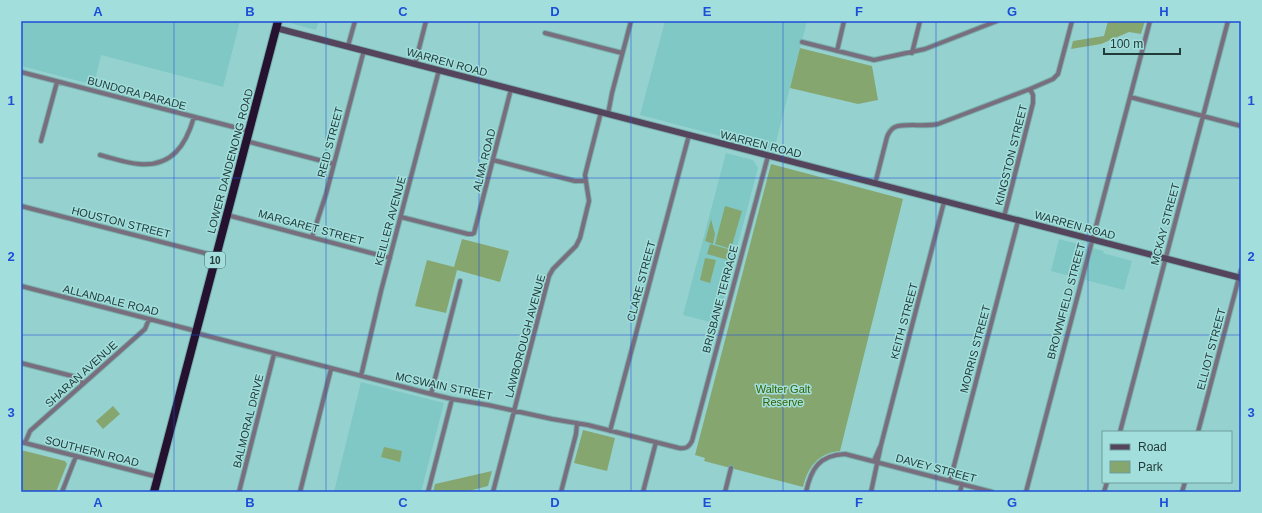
<svg xmlns="http://www.w3.org/2000/svg" width="1262" height="513" font-family="Helvetica,sans-serif">
	<style>
		.built { fill: #80c8c5 }
		.green { fill: #86a670 }
		.lines { fill: none; stroke-linecap: round; stroke-linejoin: round }
		.street-casing { stroke: #79aeab; stroke-width: 6 }
		.secondary-casing { stroke: #79aeab; stroke-width: 8 }
		.highway-casing { stroke: #79aeab; stroke-width: 10 }
		.street { stroke: #786e7e; stroke-width: 4 }
		.secondary { stroke: #54455c; stroke-width: 6 }
		.highway { stroke: #251130; stroke-width: 8 }
		.grid { fill: none; stroke: #1d4ed8; stroke-width: 1; stroke-opacity: 0.55 }
		.labels { text-anchor: middle; stroke-width: 3; stroke-linejoin: round; paint-order: stroke }
		.shield { fill: #a2dfdc; stroke: #486c6b; stroke-width: 1 }
		.shield-label { font-size: 10px; font-weight: bold; fill: #223b3a }
		.street-label { font-size: 11px; fill: #223b3a; stroke: #a2dfdc }
		.park-label { font-size: 11px; fill: #366200; stroke: #a2dfdc }
		.neatline { fill: none; stroke: #1d4ed8; stroke-width: 1.5 }
		.grid-label { font-size: 13px; text-anchor: middle; font-weight: bold; fill: #1d4ed8 }
	</style>
	<rect width="100%" height="100%" fill="#95d2cf"/>
	<path class="built" d="M21 21H240L223 87 101 55 94 85 21 66Z
		M291 21H319L316 30 290 23Z
		M665 21H807L774 150 640 115Z
		M726 153 753 160 758 168 717 324 683 315Z
		M1059 239 1104 251 1103 253 1132 261 1124 290 1051 271Z
		M361 382 444 403 421 492H334Z"/>
	<path class="green" d="M1108 21H1145L1141 34 1129 32 1101 44 1071 49 1073 41 1104 36Z
		M800 48 872 66 878 100 858 104 790 88Z
		M771 164 903 199 840 451C818 453 808 467 803 487L704 461 705 458 695 455Z
		M725 206 742 211 731 249 715 244Z
		M711 219 715 234 713 244 705 241Z
		M462 239 509 251 500 282 457 270 446 313 415 306 427 260 454 267Z
		M710 244 731 250 728 260 707 254Z
		M705 258 716 260 710 283 700 280Z
		M113 406 120 414 103 429 96 421Z
		M583 430 615 438 607 471 574 463Z
		M384 447 402 451 400 462 381 457Z
		M21 450 65 461 67 464 56 492H21Z
		M492 471 488 486 465 492H433L435 484Z"/>
	<g class="lines">
		<defs>
			<path id="street" d="M545 33 622 53
				M802 42 874 60 925 49 997 21
				M348 46 355 21
				M837 51 844 21
				M912 53 920 21
				M415 64 426 21
				M21 72 249 131
				M1130 97 1241 126
				M608 114 612 93 631 21
				M41 141 57 82
				M246 141 334 164
				M100 155C112 158 126 163 139 164 172 167 186 145 194 117
				M493 160 575 181H585
				M875 184 887 137C889 132 891 129 895 127 903 123 927 127 938 124L1030 89
				M21 206 216 256
				M227 215 390 258
				M401 217 468 234H472L474 233 511 89
				M1004 217 1033 103V95L1030 89 1053 79 1058 74 1072 21
				M312 237 326 194 364 50
				M21 286 192 330 200 334 431 394 452 399 488 405 552 419 588 425 679 448C686 449 689 447 692 441L768 156
				M21 363 76 377 83 383
				M361 376 381 291 439 70
				M431 394 460 281
				M610 431 689 135
				M1120 432 1228 21
				M1198 432 1241 270
				M21 442 158 477
				M25 443 30 431 145 329 149 319
				M874 461 880 447
				M950 481 1018 221
				M62 492 76 456
				M239 492 274 354
				M300 492 331 369
				M428 492 452 399
				M493 492 549 276 553 269 576 246 580 238 589 201 585 175 601 112
				M561 492 576 434 577 423
				M643 492 656 442
				M725 492 731 468
				M806 492C811 469 819 455 845 454L992 492
				M871 492 881 445 944 202
				M960 492 962 484
				M1026 492 1150 21
				M1104 492 1107 482
				M1182 492 1185 482"/>
			<path id="secondary" d="M276 28 1241 278"/>
			<path id="highway" d="M154 492 278 21"/>
		</defs>
		<use href="#street" class="street-casing"/>
		<use href="#secondary" class="secondary-casing"/>
		<use href="#highway" class="highway-casing"/>
		<use href="#street" class="street"/>
		<use href="#secondary" class="secondary"/>
		<use href="#highway" class="highway"/>
	</g>
	<path class="grid" d="M174 21V492M326 21V492M479 21V492M631 21V492M783 21V492M936 21V492M1088 21V492M21 178H1241M21 335H1241"/>
	<g class="labels">
		<rect class="shield" x="205" y="252" width="20" height="16" rx="3"/>
		<g class="shield-label">
			<text x="215" y="264">10</text>
		</g>
		<g class="street-label">
			<text transform="translate(447 62) rotate(15)" y="4">WARREN ROAD</text>
			<text transform="translate(137 93) rotate(15)" y="4">BUNDORA PARADE</text>
			<text transform="translate(330 142) rotate(-75)" y="4">REID STREET</text>
			<text transform="translate(761 144) rotate(14)" y="4">WARREN ROAD</text>
			<text transform="translate(1011 155) rotate(-76)" y="4">KINGSTON STREET</text>
			<text transform="translate(484 160) rotate(-76)" y="4">ALMA ROAD</text>
			<text transform="translate(230 161) rotate(-75)" y="4">LOWER DANDENONG ROAD</text>
			<text transform="translate(390 221) rotate(-75)" y="4">KEILLER AVENUE</text>
			<text transform="translate(121 222) rotate(14)" y="4">HOUSTON STREET</text>
			<text transform="translate(1165 224) rotate(-75)" y="4">MCKAY STREET</text>
			<text transform="translate(1075 225) rotate(15)" y="4">WARREN ROAD</text>
			<text transform="translate(311 227) rotate(15)" y="4">MARGARET STREET</text>
			<text transform="translate(641 281) rotate(-75)" y="4">CLARE STREET</text>
			<text transform="translate(720 299) rotate(-75)" y="4">BRISBANE TERRACE</text>
			<text transform="translate(111 300) rotate(14)" y="4">ALLANDALE ROAD</text>
			<text transform="translate(1066 301) rotate(-75)" y="4">BROWNFIELD STREET</text>
			<text transform="translate(904 321) rotate(-75)" y="4">KEITH STREET</text>
			<text transform="translate(525 336) rotate(-75)" y="4">LAWBOROUGH AVENUE</text>
			<text transform="translate(975 349) rotate(-75)" y="4">MORRIS STREET</text>
			<text transform="translate(1211 349) rotate(-75)" y="4">ELLIOT STREET</text>
			<text transform="translate(81 374) rotate(-42)" y="4">SHARAN AVENUE</text>
			<text transform="translate(444 386) rotate(12)" y="4">MCSWAIN STREET</text>
			<text transform="translate(248 421) rotate(-76)" y="4">BALMORAL DRIVE</text>
			<text transform="translate(92 451) rotate(14)" y="4">SOUTHERN ROAD</text>
			<text transform="translate(936 468) rotate(15)" y="4">DAVEY STREET</text>
		</g>
		<g class="park-label">
			<text x="783" y="393">Walter Galt<tspan x="783" dy="13">Reserve</tspan></text>
		</g>
	</g>
	<rect width="1262" height="513" fill="none" stroke="#a2dfdc" stroke-width="44"/>
	<rect x="1102" y="431" width="130" height="52" fill="#a2dfdc" stroke="#6f9d9b"/>
	<rect x="1110" y="444" width="20" height="6" fill="#54455c" stroke="#6f9d9b"/>
	<text x="1138" y="451" font-size="12" fill="#223b3a">Road</text>
	<rect x="1110" y="461" width="20" height="12" fill="#86a670" stroke="#6f9d9b"/>
	<text x="1138" y="471" font-size="12" fill="#223b3a">Park</text>
	<path d="M1104 48v6h76v-6" fill="none" stroke="#223b3a" stroke-width="2"/>
	<text x="1110" y="48" font-size="12" fill="#223b3a" stroke="#a2dfdc" stroke-width="3" paint-order="stroke">100 m</text>
	<rect x="22" y="22" width="1218" height="469" class="neatline"/>
	<g class="grid-label">
		<text x="98" y="16">A</text>
		<text x="250" y="16">B</text>
		<text x="403" y="16">C</text>
		<text x="555" y="16">D</text>
		<text x="707" y="16">E</text>
		<text x="859" y="16">F</text>
		<text x="1012" y="16">G</text>
		<text x="1164" y="16">H</text>
		<text x="11" y="105">1</text>
		<text x="1251" y="105">1</text>
		<text x="11" y="261">2</text>
		<text x="1251" y="261">2</text>
		<text x="11" y="417">3</text>
		<text x="1251" y="417">3</text>
		<text x="98" y="507">A</text>
		<text x="250" y="507">B</text>
		<text x="403" y="507">C</text>
		<text x="555" y="507">D</text>
		<text x="707" y="507">E</text>
		<text x="859" y="507">F</text>
		<text x="1012" y="507">G</text>
		<text x="1164" y="507">H</text>
	</g>
</svg>
